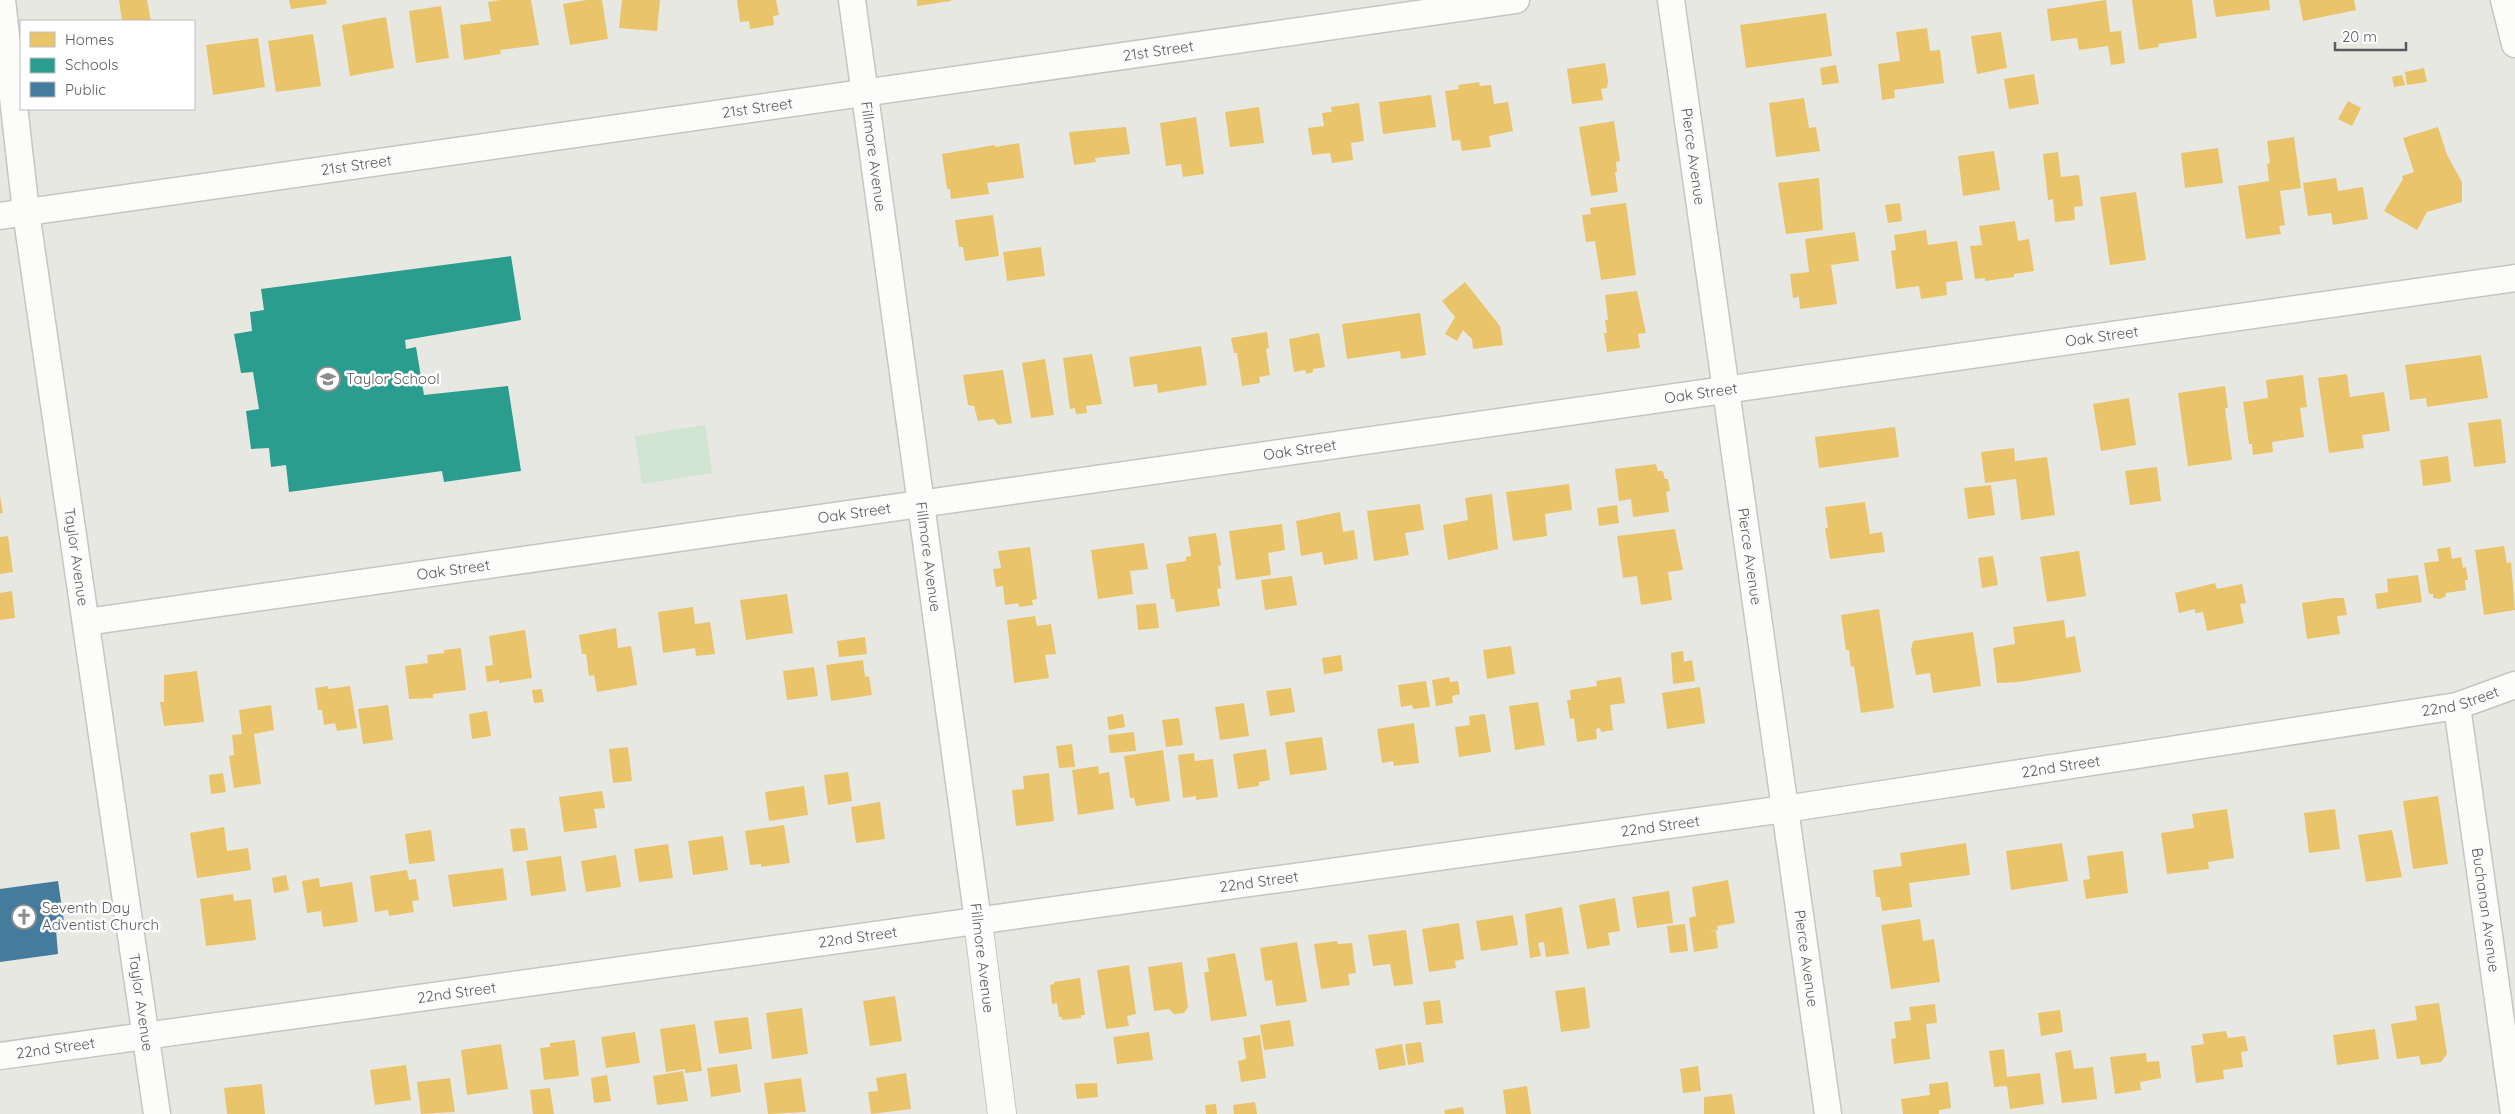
<svg xmlns="http://www.w3.org/2000/svg" width="2515" height="1114" font-family="Quicksand,sans-serif">
	<style>
		.green { fill: #d0e4d1 }
		.homes { fill: #e9c46a }
		.schools { fill: #2a9d8f }
		.public { fill: #457b9d }
		.lines { fill: none; stroke-linecap: round; stroke-linejoin: round }
		.minor-casing { stroke: #c5c5c3; stroke-width: 29 }
		.tertiary-casing { stroke: #c5c5c3; stroke-width: 30 }
		.minor { stroke: #fcfcfb; stroke-width: 26 }
		.tertiary { stroke: #fcfcfb; stroke-width: 28 }
		.labels { text-anchor: middle; stroke-width: 5; stroke-linejoin: round; paint-order: stroke }
		.street-label { font-size: 15px; fill: #595b60; stroke: #fff }
		.poi-label { font-size: 15px; fill: #595b60; stroke: #fff; text-anchor: start }
	</style>
	<rect width="100%" height="100%" fill="#e8e8e3"/>
	<path class="green" d="M705 425 712 473 642 484 635 436Z"/>
	<path class="homes" d="M119 0H147L151 21H122Z
		M289 0H326L327 4 291 9Z
		M500 0H531L539 45 500 50 501 54 464 60 460 25 491 21 488 2Z
		M587 0H602L608 39 570 45 563 4Z
		M622 0H660L657 31 619 28Z
		M737 0H776L779 15 773 16 774 25 750 29 749 21 740 22Z
		M917 0H951V1L917 6Z
		M2106 0 2110 32 2121 31 2125 63 2111 65 2108 46 2079 50 2077 38 2051 41 2047 9Z
		M2132 0H2192L2197 38 2158 44 2159 47 2139 50Z
		M2213 0H2269L2270 10 2216 17Z
		M2299 0H2354L2356 10 2303 21Z
		M441 6 449 58 416 63 409 11Z
		M1826 13 1832 56 1746 68 1740 25Z
		M386 17 394 68 350 76 342 25Z
		M1927 28 1930 51 1940 50 1944 83 1894 90 1895 98 1882 100 1878 64 1900 61 1896 32Z
		M2001 32 2007 68 1977 74 1971 36Z
		M313 34 321 86 276 92 268 41Z
		M258 38 265 87 213 95 206 45Z
		M1605 63 1608 81 1607 88 1601 89 1603 100 1572 104 1567 69Z
		M1836 65 1839 83 1822 85 1820 68Z
		M2424 68 2427 82 2407 85 2405 72Z
		M2034 74 2039 104 2009 109 2004 79Z
		M2402 75 2405 85 2394 87 2392 77Z
		M1479 82 1480 86 1491 85 1494 104 1508 102 1513 131 1489 136 1491 147 1462 151 1460 140 1452 141 1445 91 1459 89 1458 85Z
		M1431 95 1436 127 1383 134 1379 102Z
		M1804 98 1809 128 1816 127 1820 151 1776 157 1769 103Z
		M2348 101 2361 108 2352 126 2338 119Z
		M1359 103 1364 141 1351 143 1353 160 1332 163 1330 153 1312 155 1308 128 1324 126 1322 113 1332 112 1331 107Z
		M1259 107 1264 143 1230 147 1225 112Z
		M1196 117 1204 174 1183 177 1181 164 1166 166 1160 123Z
		M1614 121 1620 161 1616 162 1617 172H1615L1618 192 1591 196 1579 127Z
		M1126 127 1130 154 1095 158 1096 162 1074 165 1069 132Z
		M2438 127 2447 155 2462 182V202L2427 212 2417 230 2384 211 2403 179 2402 176 2414 172 2403 138Z
		M2294 137 2301 188 2280 191 2285 225 2279 226 2281 234 2246 239 2238 186 2269 181 2267 164 2270 163 2267 141Z
		M1019 143 1024 178 987 183 989 194 951 199 950 189H947L942 154 995 145V147Z
		M2218 148 2223 183 2185 188 2181 153Z
		M1994 151 2000 190 1963 196 1958 156Z
		M2058 152 2061 177 2079 175 2083 206 2074 207 2075 220 2055 222 2053 199 2048 200 2043 154Z
		M1819 178 1823 230 1786 234 1778 183Z
		M2336 178 2338 191 2363 187 2368 219 2333 225 2331 213 2308 216 2303 183Z
		M2136 192 2146 260 2110 265 2100 197Z
		M1626 203 1636 275 1601 280 1595 241 1586 242 1582 215 1591 214 1590 208Z
		M1900 203 1902 221 1888 223 1885 205Z
		M993 215 999 256 965 261 963 247H959L955 220Z
		M2015 221 2018 241 2029 239 2034 271 2014 274V277L1985 281V278L1975 279 1970 246 1982 245 1979 226Z
		M1926 230 1928 245 1957 241 1963 280 1946 282 1947 295 1921 299 1919 286 1896 289 1891 251 1896 250 1894 235Z
		M1855 232 1859 261 1831 265 1837 304 1800 309 1799 297 1793 298 1790 274 1809 272 1805 239Z
		M1041 247 1045 276 1007 281 1003 252Z
		M1465 282 1500 326 1503 345 1473 349 1472 339 1463 330 1457 341 1445 334 1455 317 1442 301Z
		M1637 291 1646 333 1638 334 1640 348 1607 352 1604 333H1607L1605 320H1608L1605 295Z
		M1420 313 1426 355 1401 359 1400 351 1347 359 1342 324Z
		M1267 332 1269 348 1266 349 1270 375 1259 377 1260 383 1242 386 1237 353H1234L1231 338Z
		M1319 333 1325 367 1313 369V372L1306 374 1305 370 1294 372 1289 339Z
		M1201 346 1207 385 1158 393 1157 384 1134 387 1129 357Z
		M1092 354 1102 404 1086 406 1087 413 1076 414 1075 408 1070 409 1063 358Z
		M2481 355 2488 398 2427 407 2426 398 2410 400 2405 365Z
		M1045 359 1054 415 1031 418 1022 363Z
		M1003 370 1012 423 998 425 994 419 978 421 974 406 968 405 963 375Z
		M2347 374 2350 397 2384 392 2390 431 2362 435 2364 448 2329 453 2318 378Z
		M2303 375 2307 407 2300 408 2304 437 2272 442 2273 452 2253 455 2252 444H2249L2243 402 2268 398 2266 380Z
		M2225 386 2228 408H2225L2232 460 2188 466 2178 393Z
		M2129 398 2136 445 2101 451 2093 404Z
		M2501 419 2506 463 2474 467 2468 423Z
		M1895 427 1899 457 1819 468 1815 437Z
		M2014 448 2015 461 2047 457 2055 515 2021 520 2016 479 1985 483 1981 452Z
		M2448 456 2451 482 2423 486 2420 460Z
		M1656 464 1658 471H1663L1665 479H1668L1670 491 1666 492 1669 512 1633 517 1631 499 1619 501 1615 469Z
		M2157 467 2161 501 2130 505 2125 471Z
		M1569 484 1572 510 1545 514 1547 536 1513 541 1506 492Z
		M1991 485 1995 515 1968 519 1964 488Z
		M1492 494 1498 549 1448 560 1443 525 1468 520 1465 498Z
		M0 496 3 513H0Z
		M1865 502 1870 534 1882 532 1885 552 1830 559 1825 528H1828L1825 507Z
		M1420 504 1424 530 1405 533 1409 555 1374 561 1367 511Z
		M1617 505 1619 523 1599 526 1597 508Z
		M1340 512 1343 532 1354 530 1358 559 1324 565 1322 552 1301 556 1296 521Z
		M1282 524 1285 550 1268 553 1271 575 1236 580 1229 531Z
		M1675 529 1683 570 1668 572 1672 600 1641 605 1637 576 1623 578 1617 536Z
		M1216 533 1221 565 1218 566 1221 588 1217 589 1220 606 1176 612 1174 599H1171L1166 564 1186 561V557L1191 556 1188 537Z
		M8 536 13 572 0 574V537Z
		M1144 543 1148 569 1130 571 1133 594 1098 599 1091 550Z
		M2504 546 2507 563 2511 562 2515 610 2484 615 2475 550Z
		M1030 547 1037 599 1032 600 1033 605 1019 607 1018 603 1005 605 1003 586 996 587 993 569 1001 568 998 551Z
		M2450 547 2452 559 2461 557 2463 568 2466 567 2468 580H2465L2466 590 2446 593V596L2440 599 2433 598V594H2429L2424 563 2439 561 2437 549Z
		M2079 551 2086 596 2047 602 2040 557Z
		M1993 556 1998 585 1982 588 1978 558Z
		M2418 575 2422 602 2377 609 2375 594 2388 592 2387 579Z
		M1292 576 1297 605 1265 610 1261 580Z
		M2215 583 2217 589 2242 584 2246 603 2240 604 2244 623 2207 631 2203 612 2195 613V609L2179 613 2175 593Z
		M12 591 15 618 0 620V593Z
		M787 594 793 633 746 640 740 600Z
		M2334 598H2344L2347 615 2337 616 2340 634 2307 639 2302 603Z
		M1156 603 1159 628 1138 630 1136 605Z
		M693 607 695 624 710 622 715 654 696 656 695 648 663 653 658 612Z
		M1879 609 1894 708 1861 713 1854 666 1851 667 1849 650H1846L1841 615Z
		M1035 616 1037 626 1051 624 1056 654 1045 655 1049 678 1014 683 1007 620Z
		M2064 620 2066 638 2075 636 2081 672 2018 682 1997 683 1993 648 2015 644 2013 627Z
		M616 628 618 648 631 646 637 685 597 692 594 675 589 676 586 654H582L579 635Z
		M525 630 532 678 499 683V680L487 682 485 666 493 665 489 636Z
		M1973 632 1981 686 1933 693 1930 673 1916 675 1911 650 1913 641Z
		M865 637 867 654 839 657 837 641Z
		M1511 646 1515 674 1487 679 1483 650Z
		M461 648 466 690 433 694V698L409 699 405 666 428 663 427 655 444 653V650Z
		M1683 651 1684 662 1692 660 1695 681 1673 684 1671 653Z
		M1341 655 1343 671 1324 674 1322 658Z
		M863 660 865 677 869 676 872 695 831 701 826 665Z
		M814 667 818 696 787 700 783 671Z
		M197 671 204 722 164 726 160 702H164V675Z
		M1449 677 1450 682 1458 681 1460 694 1452 696 1453 703 1436 706 1432 680Z
		M1621 677 1625 703 1610 705 1613 730 1601 732 1600 728 1596 729 1597 739 1577 742 1574 718 1570 719 1567 700H1571L1570 690 1597 686 1596 681Z
		M1426 681 1430 707 1413 709 1412 705 1401 707 1398 685Z
		M328 686V689L350 686 357 728 337 731 335 723 324 725 322 710H318L315 688Z
		M1700 687 1705 723 1667 729 1662 693Z
		M1291 688 1295 712 1270 716 1266 691Z
		M542 689 544 702 534 703 532 690Z
		M1538 702 1545 745 1515 750 1509 706Z
		M1244 703 1249 736 1220 740 1215 707Z
		M271 705 274 730 254 734 261 784 234 788 229 756 234 755 232 735 242 734 239 710Z
		M388 705 393 740 363 744 358 709Z
		M487 711 491 736 472 739 469 714Z
		M1123 714 1125 727 1109 730 1107 717Z
		M1485 714 1491 752 1459 757 1455 727 1470 725 1469 716Z
		M1179 718 1183 745 1166 747 1162 720Z
		M1414 723 1419 763 1394 766 1393 761 1382 763 1377 729Z
		M1134 732 1136 751 1110 753 1108 735Z
		M1322 737 1327 770 1290 775 1285 742Z
		M1072 744 1075 767 1059 768 1056 746Z
		M628 747 632 781 613 783 609 749Z
		M1266 749 1270 780 1259 782V786L1238 789 1233 754Z
		M1163 750 1170 801 1136 806 1134 798H1130L1124 756Z
		M1194 753 1195 761 1213 759 1218 797 1196 800V796L1183 798 1178 755Z
		M1098 766 1099 774 1109 772 1114 809 1078 815 1072 770Z
		M848 772 852 801 828 805 824 775Z
		M223 773 226 792 211 794 209 775Z
		M1049 773 1054 821 1016 826 1012 790 1024 789 1023 776Z
		M804 786 808 815 769 821 765 792Z
		M602 791 605 808 594 809 597 828 564 832 559 797Z
		M2438 796 2448 864 2413 869 2403 801Z
		M880 802 885 839 856 843 851 807Z
		M2227 809 2234 858 2208 862 2209 869 2167 874 2161 833 2194 828 2192 814Z
		M2335 809 2340 849 2309 853 2304 813Z
		M784 825 790 863 761 867V864L750 865 745 831Z
		M224 827 227 851 248 848 251 870 197 878 190 833Z
		M525 828 528 850 513 852 510 829Z
		M431 830 435 861 409 864 405 834Z
		M2392 830 2402 877 2366 882 2358 835Z
		M723 836 728 870 693 875 688 841Z
		M1966 843 1970 875 1909 883 1912 907 1882 911 1880 897H1876L1873 870 1902 866 1900 853Z
		M2062 843 2068 881 2011 890 2006 851Z
		M668 844 673 878 639 882 634 849Z
		M2123 851 2128 893 2086 899 2083 880 2090 879 2087 856Z
		M616 855 621 887 586 892 581 861Z
		M561 856 566 891 531 896 526 861Z
		M503 868 507 900 453 907 448 875Z
		M407 870 409 880 416 879 419 900 412 901 414 912 389 916 388 910 375 912 370 876Z
		M286 875 289 890 274 893 272 878Z
		M319 878 320 887 352 882 358 922 323 927 321 911 307 913 302 881Z
		M1728 880 1735 923 1717 926 1718 930 1710 931H1716L1718 948 1694 952 1689 918 1696 916 1692 887Z
		M1669 891 1673 923 1637 928 1632 897Z
		M233 894 234 901 251 899 256 940 206 946 200 899Z
		M1615 898 1620 931 1608 933 1610 945 1587 949 1579 905Z
		M1562 907 1569 954 1546 957 1544 942 1538 943 1541 956 1530 958 1525 914Z
		M1513 915 1518 945 1481 951 1476 921Z
		M1920 919 1923 941 1934 939 1940 982 1891 989 1881 925Z
		M1459 923 1464 959 1455 961 1456 968 1429 972 1422 929Z
		M1685 924 1688 951 1670 953 1667 926Z
		M1406 930 1413 984 1394 986 1390 964 1373 966 1368 935Z
		M1337 941 1338 944 1352 943 1356 973 1348 974 1350 985 1321 989 1314 944Z
		M1297 942 1307 1002 1276 1006 1272 980 1265 981 1260 948Z
		M1235 953 1247 1016 1211 1021 1204 972H1209L1207 958Z
		M1182 962 1188 1007 1184 1013 1174 1014 1169 1009 1154 1011 1148 967Z
		M1129 965 1136 1014 1127 1016 1129 1026 1106 1029 1097 970Z
		M1080 978 1085 1015H1081V1018L1062 1020V1017H1059L1057 1003 1052 1004 1050 985 1054 984V982Z
		M1585 987 1590 1028 1561 1032 1555 991Z
		M895 996 902 1041 870 1046 863 1001Z
		M1440 1000 1443 1023 1426 1025 1423 1002Z
		M2439 1003 2447 1054 2441 1062 2421 1065 2419 1056 2397 1059 2391 1024 2417 1020 2415 1006Z
		M1935 1004 1937 1023 1926 1024 1930 1059 1894 1064 1891 1039 1896 1038 1894 1022 1911 1020 1909 1007Z
		M802 1008 808 1054 772 1059 766 1013Z
		M2060 1010 2063 1032 2041 1036 2038 1013Z
		M748 1017 752 1049 719 1054 714 1021Z
		M1290 1020 1294 1046 1264 1050 1260 1025Z
		M695 1024 702 1071 685 1073V1069L666 1072 660 1029Z
		M2375 1029 2379 1059 2337 1065 2333 1035Z
		M2226 1031 2228 1038 2245 1036 2248 1051 2241 1052 2243 1067 2223 1070 2224 1079 2196 1083 2191 1046 2204 1044 2202 1034Z
		M635 1032 640 1063 606 1068 601 1037Z
		M1149 1032 1153 1060 1117 1064 1113 1037Z
		M1260 1035 1266 1078 1241 1082 1238 1061 1246 1059 1243 1038Z
		M575 1040 579 1076 544 1080 540 1048 550 1047V1043Z
		M1421 1042 1424 1062 1408 1065 1405 1044Z
		M501 1044 508 1089 467 1095 461 1050Z
		M1402 1044 1406 1065 1379 1070 1375 1049Z
		M2004 1049 2007 1077 2040 1073 2044 1104 2010 1109 2007 1086 1994 1087 1989 1051Z
		M2071 1050 2074 1069 2093 1067 2097 1099 2062 1103 2055 1053Z
		M2146 1053 2147 1062 2159 1061 2161 1078 2140 1082 2141 1090 2115 1094 2110 1057Z
		M737 1064 741 1092 711 1097 707 1068Z
		M406 1065 411 1100 375 1105 370 1070Z
		M1698 1066 1701 1091 1683 1093 1680 1069Z
		M683 1071 688 1101 657 1105 653 1076Z
		M906 1073 911 1109 871 1114 868 1092 878 1091 876 1078Z
		M607 1075 611 1101 594 1103 591 1078Z
		M450 1078 455 1112 421 1114 417 1082Z
		M801 1078 806 1112 768 1114 764 1083Z
		M1948 1082 1951 1108 1939 1110V1114H1903L1901 1099 1930 1095 1929 1084Z
		M1097 1083 1098 1097 1077 1099 1075 1084Z
		M262 1084 265 1114H227L224 1088Z
		M1527 1086 1531 1114H1506L1503 1090Z
		M550 1088 554 1114H533L530 1090Z
		M1732 1094 1735 1114H1704V1097Z
		M1255 1102 1257 1114H1234L1233 1105Z
		M1216 1104 1217 1114H1206L1205 1105Z
		M1463 1107 1464 1114H1445L1444 1110Z"/>
	<path class="schools" d="M511 256 521 320 405 340 406 349 416 347 424 395 508 386 521 471 444 482 442 471 289 492 286 465 271 467 269 448 251 449 246 411 259 409 253 372 241 373 234 334 252 331 250 312 264 310 261 289Z"/>
	<path class="public" d="M58 881 65 929 56 930 58 954 0 962V889Z"/>
	<g class="lines">
		<defs>
			<g id="minor">
				<path id="s1" d="M2 0 26 212 157 1114"/>
				<path id="s2" d="M852 0 978 921"/>
				<path id="s3" d="M1671 0 1828 1114"/>
				<path d="M2504 0 2515 44"/>
				<path id="s4" d="M0 216 1516 0"/>
				<path id="s5" d="M86 622 2515 278"/>
				<path id="s6" d="M2457 706 2514 1114"/>
				<path id="s7" d="M0 1056 1785 809 2457 706 2515 685"/>
			</g>
			<path id="tertiary" d="M978 921 1002 1114"/>
		</defs>
		<use href="#minor" class="minor-casing"/>
		<use href="#tertiary" class="tertiary-casing"/>
		<use href="#minor" class="minor"/>
		<use href="#tertiary" class="tertiary"/>
	</g>
	<defs>
		<symbol id="school-ring" viewBox="-11 -11 22 22"><circle r="9.5" fill="#fff" stroke="#8b8c8e" stroke-width="1.5"/><path d="M0-5L7-2L0 1L-7-2ZM-4 1L0 2.5L4 1V4Q0 6-4 4Z" fill="#8b8c8e"/></symbol>
		<symbol id="church-ring" viewBox="-11 -11 22 22"><circle r="9.5" fill="#fff" stroke="#8b8c8e" stroke-width="1.5"/><path d="M-1.2-6h2.4v3.5h3.3v2.4h-3.3V6h-2.4V-.1h-3.3v-2.4h3.3Z" fill="#8b8c8e"/></symbol>
	</defs>
	<g fill-rule="evenodd">
		<use href="#school-ring" x="314" y="365" width="28" height="28"/>
		<use href="#church-ring" x="10" y="903" width="28" height="28"/>
	</g>
	<g class="labels">
		<g class="street-label">
			<text dy="5" stroke="none"><textPath href="#s4" startOffset="1170">21st Street</textPath></text>
			<text dy="5" stroke="none"><textPath href="#s4" startOffset="765">21st Street</textPath></text>
			<text dy="5" stroke="none"><textPath href="#s2" startOffset="158">Fillmore Avenue</textPath></text>
			<text dy="5" stroke="none"><textPath href="#s3" startOffset="158">Pierce Avenue</textPath></text>
			<text dy="5" stroke="none"><textPath href="#s4" startOffset="360">21st Street</textPath></text>
			<text dy="5" stroke="none"><textPath href="#s5" startOffset="2036">Oak Street</textPath></text>
			<text dy="5" stroke="none"><textPath href="#s5" startOffset="1631">Oak Street</textPath></text>
			<text dy="5" stroke="none"><textPath href="#s5" startOffset="1226">Oak Street</textPath></text>
			<text dy="5" stroke="none"><textPath href="#s5" startOffset="776">Oak Street</textPath></text>
			<text dy="5" stroke="none"><textPath href="#s1" startOffset="562">Taylor Avenue</textPath></text>
			<text dy="5" stroke="none"><textPath href="#s2" startOffset="562">Fillmore Avenue</textPath></text>
			<text dy="5" stroke="none"><textPath href="#s3" startOffset="562">Pierce Avenue</textPath></text>
			<text dy="5" stroke="none"><textPath href="#s5" startOffset="371">Oak Street</textPath></text>
			<text dy="5" stroke="none"><textPath href="#s7" startOffset="2486">22nd Street</textPath></text>
			<text dy="5" stroke="none"><textPath href="#s7" startOffset="2081">22nd Street</textPath></text>
			<text dy="5" stroke="none"><textPath href="#s7" startOffset="1676">22nd Street</textPath></text>
			<text dy="5" stroke="none"><textPath href="#s7" startOffset="1271">22nd Street</textPath></text>
			<text dy="5" stroke="none"><textPath href="#s6" startOffset="206">Buchanan Avenue</textPath></text>
			<text dy="5" stroke="none"><textPath href="#s7" startOffset="866">22nd Street</textPath></text>
			<text transform="translate(982 958) rotate(83)" y="5">Fillmore Avenue</text>
			<text dy="5" stroke="none"><textPath href="#s3" startOffset="968">Pierce Avenue</textPath></text>
			<text dy="5" stroke="none"><textPath href="#s7" startOffset="461">22nd Street</textPath></text>
			<text dy="5" stroke="none"><textPath href="#s1" startOffset="1012">Taylor Avenue</textPath></text>
			<text dy="5" stroke="none"><textPath href="#s7" startOffset="56">22nd Street</textPath></text>
		</g>
		<g class="poi-label">
			<text x="346" y="384">Taylor School</text>
			<text x="42" y="913">Seventh Day<tspan x="42" dy="17">Adventist Church</tspan></text>
		</g>
	</g>
	<rect x="20" y="20" width="175" height="90" fill="#ffffff" stroke="#bdbdbf"/>
	<rect x="30" y="32" width="25" height="15" fill="#e9c46a" stroke="#bdbdbf"/>
	<text x="65" y="45" font-size="15" fill="#595b60">Homes</text>
	<rect x="30" y="58" width="25" height="15" fill="#2a9d8f" stroke="#bdbdbf"/>
	<text x="65" y="70" font-size="15" fill="#595b60">Schools</text>
	<rect x="30" y="82" width="25" height="15" fill="#457b9d" stroke="#bdbdbf"/>
	<text x="65" y="95" font-size="15" fill="#595b60">Public</text>
	<path d="M2335 42v8h71v-8" fill="none" stroke="#595b60" stroke-width="2.5"/>
	<text x="2342" y="42" font-size="15" fill="#595b60" stroke="#ffffff" stroke-width="4" paint-order="stroke">20 m</text>
</svg>
